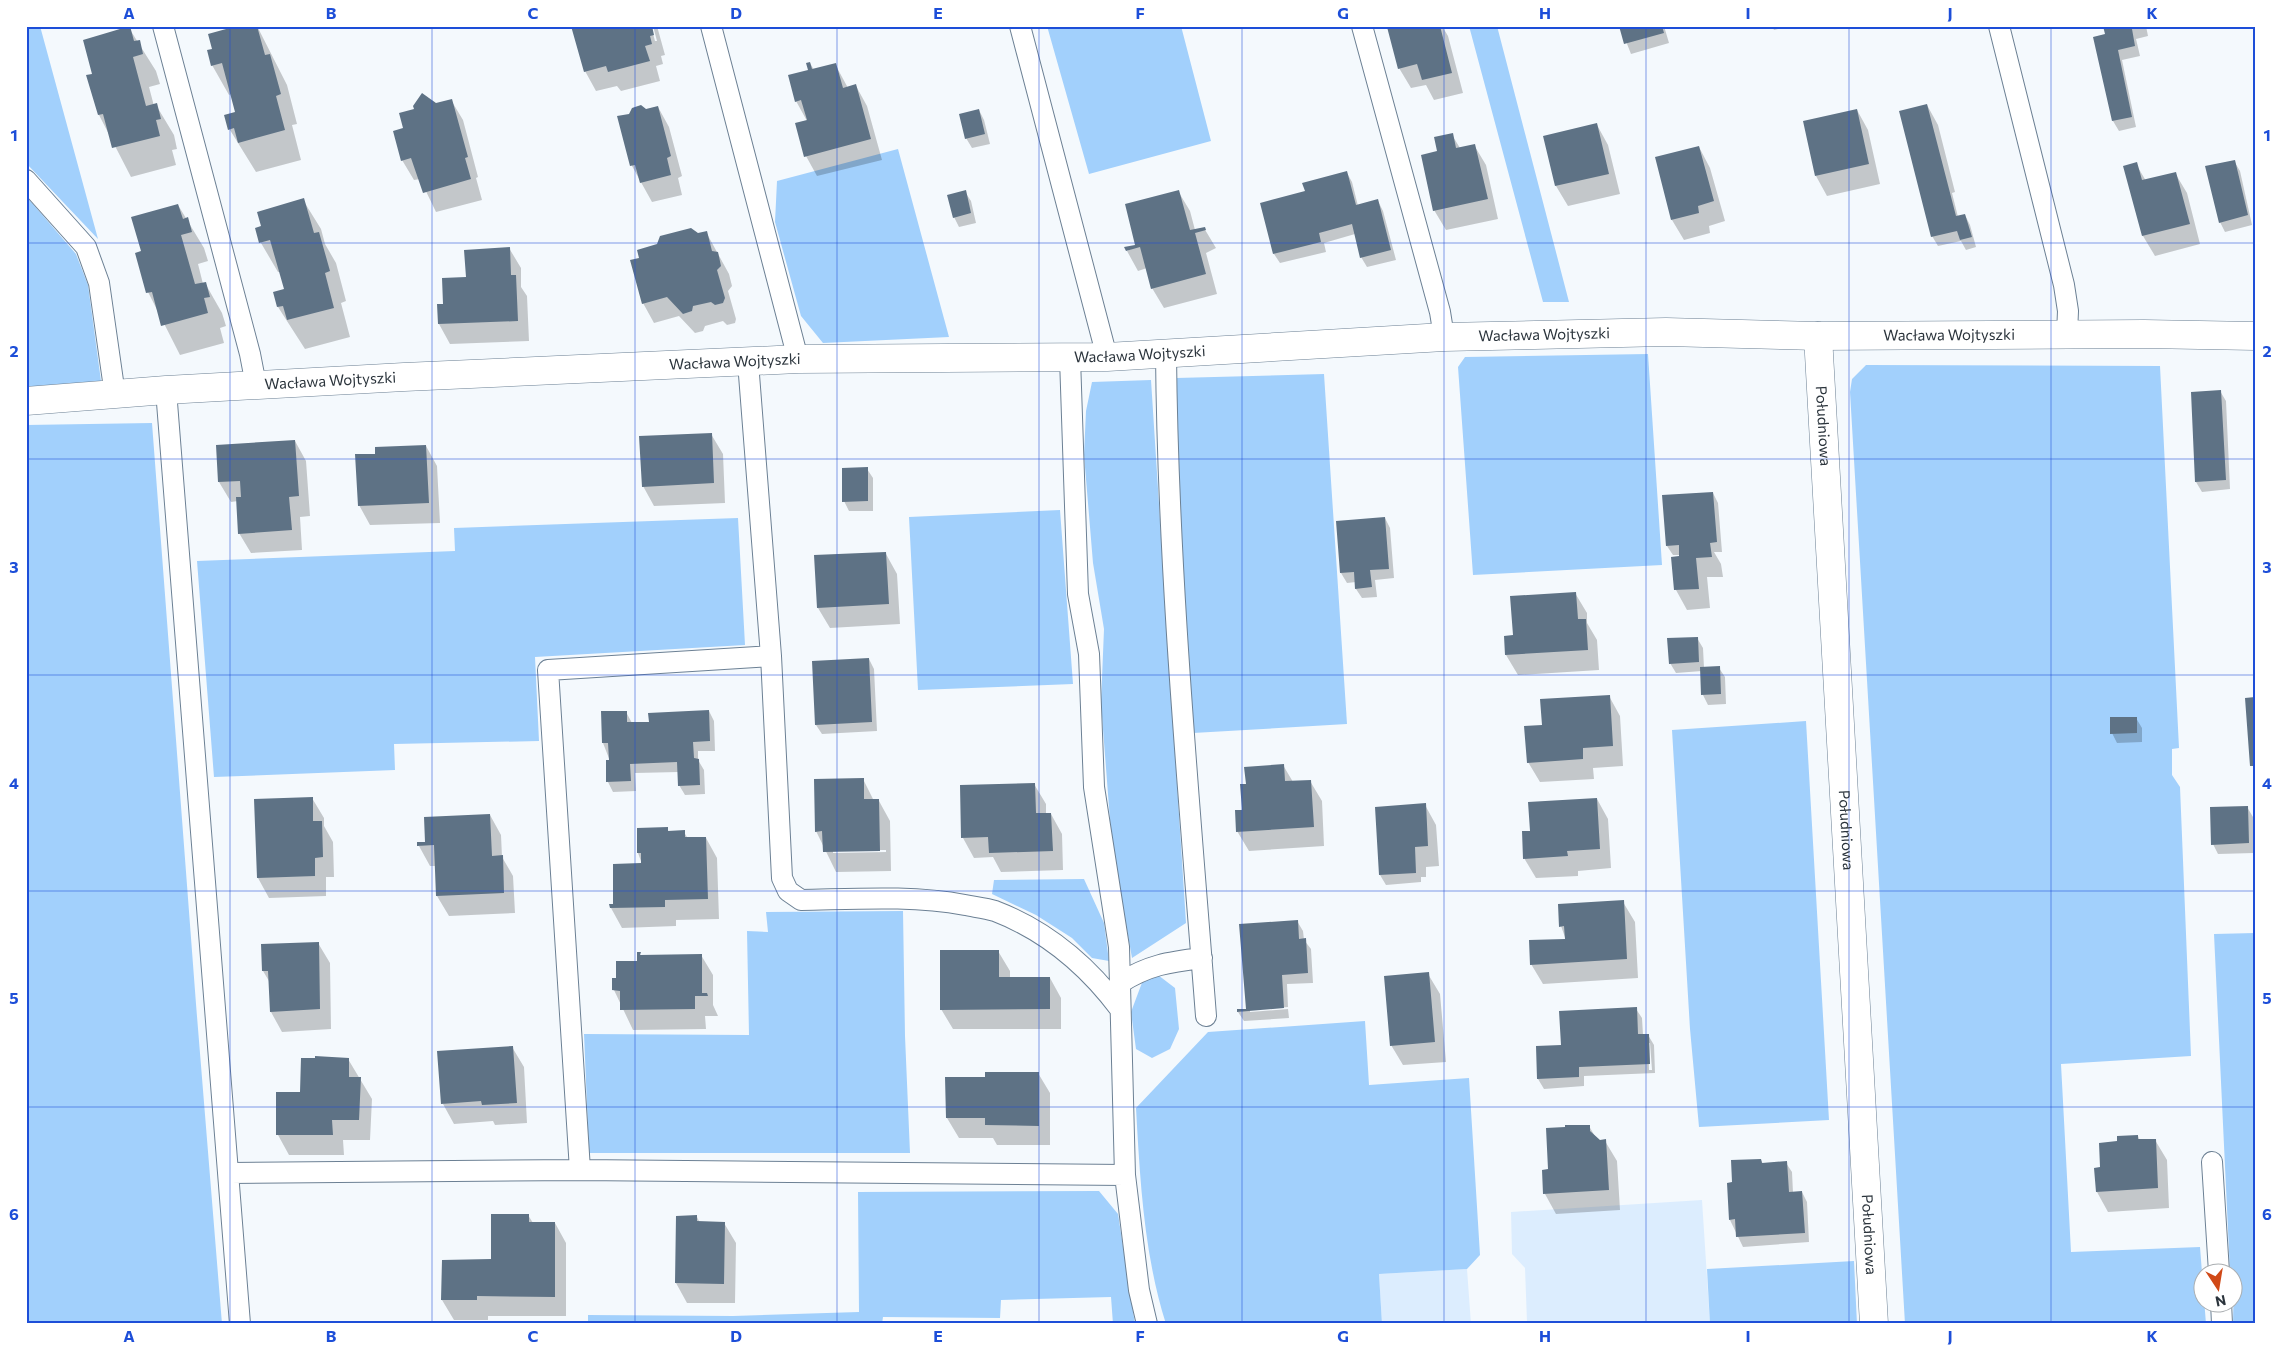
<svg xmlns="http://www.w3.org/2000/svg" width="2281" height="1350" font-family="Commissioner,sans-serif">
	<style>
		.built { fill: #dcedfe }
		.green { fill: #a2d0fc }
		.shadow { fill: #0003; fill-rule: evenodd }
		.building { fill: #5e7285 }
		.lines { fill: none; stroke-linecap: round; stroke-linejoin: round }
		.service-casing { stroke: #6c8094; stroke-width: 22 }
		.minor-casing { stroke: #6c8094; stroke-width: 29 }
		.service { stroke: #fff; stroke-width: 20 }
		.minor { stroke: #fff; stroke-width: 28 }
		.grid { fill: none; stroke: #1d4ed8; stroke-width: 1; stroke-opacity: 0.55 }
		.labels { text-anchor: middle; stroke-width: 5; stroke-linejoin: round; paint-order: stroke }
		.street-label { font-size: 15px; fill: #2b343c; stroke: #fff }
		.neatline { fill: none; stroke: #1d4ed8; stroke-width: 2 }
		.grid-label { font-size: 16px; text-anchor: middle; font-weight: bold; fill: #1d4ed8 }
	</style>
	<rect width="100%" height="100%" fill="#f4f9fd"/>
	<path class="built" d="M1702 1200 1710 1324H1489L1527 1322 1525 1268 1512 1254 1511 1212Z
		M1467 1269 1471 1324H1382L1379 1274Z"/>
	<path class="green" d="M26 26H40L98 239 26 163Z
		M1047 26H1181L1211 141 1089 174Z
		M1469 26H1497L1569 302H1543Z
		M898 149 949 337 823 343 801 316 775 222 777 181Z
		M26 196 76 254 88 285 101 381 26 388Z
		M1648 354 1662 565 1473 575 1458 367 1465 357Z
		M1866 365 2160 366 2179 748 2172 749V775L2180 787 2191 1056 2061 1064 2071 1252 2200 1247 2206 1324H1905L1850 392 1852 379Z
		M1324 374 1347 724 1193 733 1178 524 1176 378Z
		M1151 380 1186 923 1132 958 1112 846 1101 703 1104 629 1093 563 1084 455 1086 411 1092 382Z
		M152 423 196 1004 222 1324H26V425Z
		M1060 510 1073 684 918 690 909 517Z
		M738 518 745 645 535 657 539 741 394 744 395 770 214 777 197 561 455 551 454 528Z
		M1806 721 1829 1120 1699 1127 1690 1029 1672 730Z
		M1084 879 1104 923 1109 961 1092 958 1072 938 1036 915 992 894 994 880Z
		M903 911 905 1036 910 1153H589L584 1034 749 1035 747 931 768 932 766 912Z
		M2255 933V1324H2233L2234 1272H2230L2214 934Z
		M1158 975 1175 988 1179 1029 1170 1049 1152 1058 1136 1049 1131 1012 1143 980Z
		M1365 1021 1369 1085 1469 1078 1480 1255 1467 1269 1379 1274 1382 1324H1166C1144 1255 1140 1180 1136 1108L1208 1032Z
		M1099 1191 1118 1214 1135 1324H1113L1111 1297 1001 1300 1000 1318 883 1317 882 1324H588V1315L733 1316 859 1312 858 1192Z
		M1854 1261 1857 1324H1710L1707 1269Z"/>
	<path class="shadow" d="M257 26 287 85 297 124 292 125 301 160 256 172 230 130 226 116 236 113 231 94 229 95 212 65 213 50Z
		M651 26 655 41H657L653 26H657L665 55 661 56 663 64 656 66 660 81 621 91 617 86 596 91 585 71Z
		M1393 26H1442L1448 36 1463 93 1434 100 1426 85 1411 88 1399 68 1388 27Z
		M1620 26H1664L1669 43 1631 54Z
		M1772 26H1787V27L1774 30Z
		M2105 26H2146L2148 36 2136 39 2140 56 2122 60 2136 127 2119 131 2113 121 2095 38 2107 35Z
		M129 28 156 71 160 84 149 87 154 106 156 105 174 135 177 149 172 150 176 165 131 177 99 115 88 76 93 74Z
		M810 63 814 70 835 64 848 88 856 86 867 106 882 160 817 176 806 156 807 121 796 101 810 71Z
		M451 100 463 120 478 177 476 178 482 200 436 212 420 179 414 180 402 160 435 104Z
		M1927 105 1938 125 1955 192 1952 193 1958 217 1965 215 1970 225 1976 247 1966 250 1961 241 1938 246 1932 236Z
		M658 107 669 127 682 176 678 178 682 195 652 202 632 166 646 110Z
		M979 110 984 120 990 144 972 148 966 138Z
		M1857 110 1868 130 1880 184 1827 196 1816 176Z
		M1597 125 1608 145 1620 194 1568 206 1556 186 1545 137Z
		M1452 135 1460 148 1474 145 1486 165 1498 219 1446 230 1434 210 1439 152Z
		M1699 147 1710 168 1725 221 1709 226 1710 233 1684 240 1672 220Z
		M2234 161 2240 171 2252 225 2225 232 2220 222Z
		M2136 164 2146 181 2175 173 2187 193 2200 244 2155 256 2143 236 2125 167Z
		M1347 173 1352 182 1358 206 1378 201 1383 211 1396 260 1367 267 1361 257 1355 234 1324 243 1326 252 1280 263 1274 254 1306 192Z
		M1178 191 1190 211 1195 230 1204 228 1216 248 1206 253 1217 294 1164 308 1152 288 1147 268 1138 271 1127 251 1137 246Z
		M965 192 971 201 976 223 959 227 954 217Z
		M303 200 321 229 325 244 336 263 346 301 341 303 350 337 305 349 278 307 275 293 285 290 280 272H278L261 243 257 229Z
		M178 205 204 248 208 261 198 264 203 284 205 283 222 313 226 326 220 328 224 343 180 355 148 292 142 252Z
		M706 232 729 274 732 286 728 291 736 319 735 323 727 325 723 321 705 326 703 331 695 333 679 316 654 323 643 303 698 235Z
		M509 248 521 268V287L527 296 529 341 450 344 439 324 467 278Z
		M2220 391 2226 401 2230 489 2202 492 2196 482 2193 393Z
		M711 434 723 454 725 503 654 506 643 486Z
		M295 441 306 461 310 516 300 517 302 550 251 553 239 533 238 501 231 502 219 482Z
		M426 446 437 466 440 523 370 525 359 505 377 455Z
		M867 469 873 478V511H849L844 501Z
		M1713 493 1718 503 1722 552H1714L1721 564 1723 577H1707L1710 608 1687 610 1676 590 1673 558 1683 557V555H1673L1667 546Z
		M1385 518 1390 528 1394 578 1375 580 1377 597 1362 598 1356 589V582L1347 583 1341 573 1337 522Z
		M886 554 897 574 900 624 830 628 818 608Z
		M1575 593 1587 613V623L1597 640 1599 670 1518 675 1506 655 1505 637 1514 636Z
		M1697 638 1703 648 1704 668H1719L1725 677 1726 704 1708 705 1703 695 1702 671 1676 673 1670 663Z
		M869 659 874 669 877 731 822 734 816 725Z
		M1609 696 1620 716 1623 766 1593 768 1594 779 1540 782 1528 762 1543 726Z
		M709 711 714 721 715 751H698V760L704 770 705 794 685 795 679 785V772L635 773 636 791 613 792 608 782 610 761 603 743 626 712 632 723H650Z
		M2136 718 2142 728V742L2117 743 2112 733Z
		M1283 765 1293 782 1310 781 1322 801 1324 846 1249 851 1237 831 1247 785Z
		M863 779 874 801H879L890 821 891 871 836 872 816 831ZM833 850H886V852L833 853Z
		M1034 784 1046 804V814H1051L1062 834 1063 870 1001 872 993 857 974 858 963 838Z
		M312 798 324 818V826L333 842 334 877H326V896L269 898 258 878 256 800Z
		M1597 799 1608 819 1611 868 1578 871V876L1536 878 1524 858 1532 832Z
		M1425 805 1436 825 1439 866 1426 867V877H1421V882L1386 885 1380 875Z
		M2247 807 2253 817 2254 853 2218 854 2213 844Z
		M490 815 501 835 502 857 513 876 515 913 449 916 437 896 436 866H430L419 846Z
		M667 828 669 832H684L688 839 706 838 717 858 719 919 676 920V926L622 928 611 908 642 864 638 853V829Z
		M1623 902 1635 922 1638 978 1543 984 1531 964 1566 940 1561 926Z
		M1297 921 1303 931 1304 940 1311 949 1313 983 1287 984 1288 1007 1250 1010V1012L1288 1009 1289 1018 1244 1021 1238 1012 1247 1010Z
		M318 943 330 963 331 1029 282 1032 271 1012 269 981 263 971Z
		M998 951 1010 971V978H1050L1061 998V1029H953L941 1009Z
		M640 954 641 956 701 955 713 975V1005L718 1016H705L706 1029 633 1030 614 990 617 980 638 963Z
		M1428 974 1440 994 1446 1062 1403 1065 1391 1045Z
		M1636 1009 1642 1018 1643 1035H1648L1654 1045 1655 1073 1584 1076V1086L1544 1089 1538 1079 1537 1047 1563 1046ZM1648 1043H1650L1652 1070H1649Z
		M512 1047 524 1067 527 1123 495 1125 493 1121 454 1124 443 1104Z
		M348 1059 372 1099 370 1140H343L344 1155H289L278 1135 302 1093Z
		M1038 1073 1050 1093V1145H997L993 1138H959L947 1118 986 1078Z
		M1589 1126 1596 1138 1600 1141H1605L1617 1161 1620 1210 1556 1214 1545 1194 1543 1171 1549 1170Z
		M2138 1136 2140 1141 2155 1140 2167 1160 2169 1208 2108 1212 2097 1192 2101 1169 2118 1142Z
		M1761 1160 1763 1164 1786 1163 1792 1172 1793 1193 1802 1192 1807 1202 1809 1242 1743 1247 1730 1220 1733 1183Z
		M528 1215 533 1223H555L566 1243V1316H488V1320H454L442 1300 492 1261Z
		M697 1217 700 1223H724L736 1243 735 1303H687L676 1283Z"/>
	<path class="building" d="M130 26 134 41 140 40 143 54 133 57 146 106 157 103 161 119 156 120 160 136 112 148 103 114 98 115 86 75 92 74 83 40Z
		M237 26H257L265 55 270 54 281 94 276 96 285 130 238 143 234 128 228 130 224 115 235 112 222 63 211 66 207 50 212 49 208 34Z
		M571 26H652L654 35 650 36 652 44 645 46 650 61 608 72 606 66 584 72Z
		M1440 26 1452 73 1422 80 1417 64 1398 69 1387 27Z
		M1619 26H1662L1664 33 1624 44Z
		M2103 26 2140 27 2132 29 2135 46 2118 50 2132 117 2112 121 2093 37 2105 34Z
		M810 62 812 69 836 63 843 88 856 84 871 139 804 157 795 123 807 120 801 100 795 102 788 75 808 70 806 63Z
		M422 93 436 103 452 99 468 157 465 158 471 179 423 193 411 158 401 161 393 131 403 128 399 113 414 109 413 106Z
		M1927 104 1956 216 1965 214 1972 237 1960 240 1957 231 1931 237 1899 111Z
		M641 105 646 109 658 106 671 156 667 158 671 175 640 183 635 165 630 166 617 116 629 114 632 108Z
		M979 109 985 134 965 139 959 114Z
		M1857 109 1869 164 1815 176 1803 121Z
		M1597 123 1609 174 1555 186 1543 136Z
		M1453 133 1456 148 1475 144 1488 199 1433 211 1421 155 1437 151 1434 137Z
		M1699 146 1714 201 1698 206 1699 213 1671 220 1655 157Z
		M2235 160 2248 215 2219 223 2205 166Z
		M2137 162 2142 180 2176 172 2190 224 2142 236 2123 166Z
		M1347 171 1356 205 1378 199 1391 250 1360 258 1352 224 1319 233 1321 242 1273 254 1260 203 1305 191 1302 183Z
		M966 190 971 213 953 218 947 195Z
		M1179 190 1190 230 1205 227 1206 230 1195 233 1206 274 1151 289 1140 247 1126 251 1124 247 1135 245 1125 204Z
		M304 198 314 233 319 232 330 271 325 273 334 308 287 320 283 306 277 307 273 292 284 289 270 240 259 243 255 228 261 226 257 212Z
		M178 204 183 219 188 217 192 232 181 235 195 284 206 282 210 297 204 298 208 313 161 326 152 292 146 293 135 253 141 251 131 217Z
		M691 228 698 233 707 231 712 251 718 252 721 266 717 270 725 298 723 303 715 305 711 302 693 306 692 311 683 314 667 297 642 304 630 260 639 258 637 250 657 244 660 236Z
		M510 247 511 275H516L518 321 438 324 437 304H443L442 278 466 277 464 250Z
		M2221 390 2226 480 2195 482 2191 392Z
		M712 433 714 483 642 487 639 436Z
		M295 440 299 496 289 497 292 530 238 534 236 497H241L240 481 218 482 216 445Z
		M426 445 429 503 358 506 355 454H375V447Z
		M868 467V501L842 502V468Z
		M1713 492 1717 542 1710 543 1712 557 1696 558 1699 589 1674 590 1671 557 1679 556V545L1666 546 1662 495Z
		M1385 517 1389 569 1370 570 1372 587 1355 589 1354 572 1340 573 1336 521Z
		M886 552 889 604 817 608 814 555Z
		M1576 592 1578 619H1586L1588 650 1505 655 1504 636 1513 635 1510 596Z
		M1698 637 1699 662 1669 664 1667 638Z
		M869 658 872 722 815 725 812 661Z
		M1720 666 1721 694 1701 695 1700 667Z
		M1610 695 1613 746 1583 748V759L1527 763 1524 726 1542 725 1540 699Z
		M2255 697V766H2250L2245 698Z
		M709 710 710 741 693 742 694 758 699 759 700 785 678 786 677 762 630 764 631 781 606 782V760H609L608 743H602L601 711H627V722H649L648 713Z
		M2110 717H2137V733L2110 734Z
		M1284 764 1285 781 1311 780 1314 827 1236 832 1235 810H1242L1240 784H1246L1244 767Z
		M864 778V799H879L880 851 823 852 822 831 815 832 814 779Z
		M1035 783 1036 813H1051L1053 851 989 853 988 837 961 838 960 785Z
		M313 797V821H322L323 857 315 858V876L257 878 254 799Z
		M1597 798 1600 849 1567 851 1568 856 1523 859 1522 831H1530L1528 802Z
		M1426 803 1428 846 1415 847 1416 873 1379 875 1375 807Z
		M2248 806 2249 843 2211 845 2210 807Z
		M490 814 492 856 503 855 504 893 436 896 434 845 417 846V842H425L424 817Z
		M668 827V831L685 830V837H706L708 899 665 900V907L610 908 609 904H613V864L641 863V853H637V828Z
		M1624 900 1627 959 1530 965 1529 940 1565 939 1564 926 1559 927 1558 904Z
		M1298 920 1299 939 1306 938 1308 973 1282 975 1284 1008 1237 1012V1009H1246L1239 924Z
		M319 942 320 1009 270 1012 268 971H262L261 944Z
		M940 950H999V977H1050V1009L940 1010Z
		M637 952H641L640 955 702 954V993H707L708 996H695V1009L620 1010V991L612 990V978H616V961H637Z
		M1429 972 1435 1042 1390 1046 1384 976Z
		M1637 1007 1638 1034H1649L1650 1064 1579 1067V1077L1537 1079 1536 1046 1561 1045 1559 1011Z
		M513 1046 517 1103 482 1105 481 1101 441 1104 437 1051Z
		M315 1056 349 1058V1077H361L359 1120H332L333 1135H276V1092H300L301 1058H315Z
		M985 1072H1039V1126L985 1125V1118H946L945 1077H985Z
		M1565 1125H1590V1131L1600 1140 1606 1139 1609 1190 1543 1194 1542 1170 1548 1169 1546 1128 1565 1127Z
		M2138 1135V1139H2156L2158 1188 2096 1192 2094 1168 2100 1167 2099 1143 2117 1141V1136Z
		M1761 1159 1762 1163 1787 1161 1789 1192 1802 1191 1805 1233 1736 1237 1735 1219 1729 1220 1727 1183 1732 1182 1731 1160Z
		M491 1214H529V1222H555V1297L477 1296V1300H441L442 1260 491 1259Z
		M697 1215V1221L725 1222 724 1284 675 1283 676 1216Z"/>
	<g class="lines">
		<defs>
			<path id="service" d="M163 26 250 354 256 385
				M711 26 798 359
				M1020 26 1107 357
				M1362 26 1440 312 1444 337
				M1999 26 2064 285 2068 311 2067 334
				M26 180 86 247 99 283 115 395
				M1166 354C1168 575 1189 796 1206 1016
				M1070 358 1078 594 1089 654 1094 787 1119 947 1125 1175 1139 1290 1147 1324
				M748 362 771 656 548 670 580 1170 1125 1175
				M166 390 240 1324
				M771 656 782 878 788 891 801 900C856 899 911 895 965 905 975 907 986 908 995 911 1047 931 1087 965 1120 1009
				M1120 983C1148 965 1169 962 1202 958
				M2212 1162 2219 1272
				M230 1173 580 1170
				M2221 1302 2222 1324"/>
			<g id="minor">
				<path id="s1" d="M1818 336 1874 1324"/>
				<path id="s2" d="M26 401 166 390 404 377 798 359 1107 357 1444 337 1666 332 1818 336 2144 334 2255 336"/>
			</g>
		</defs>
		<use href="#service" class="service-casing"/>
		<use href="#minor" class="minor-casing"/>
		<use href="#service" class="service"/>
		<use href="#minor" class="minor"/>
	</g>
	<path class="grid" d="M230 26V1324M432 26V1324M635 26V1324M837 26V1324M1039 26V1324M1242 26V1324M1444 26V1324M1646 26V1324M1849 26V1324M2051 26V1324M26 243H2255M26 459H2255M26 675H2255M26 891H2255M26 1107H2255"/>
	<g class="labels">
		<g class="street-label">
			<text dy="5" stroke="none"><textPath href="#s2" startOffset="1520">Wacława Wojtyszki</textPath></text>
			<text dy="5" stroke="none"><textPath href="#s2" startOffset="1925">Wacława Wojtyszki</textPath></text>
			<text dy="5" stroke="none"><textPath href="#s2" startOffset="1115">Wacława Wojtyszki</textPath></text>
			<text dy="5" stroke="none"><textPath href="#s2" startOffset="710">Wacława Wojtyszki</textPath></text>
			<text dy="5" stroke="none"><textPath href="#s2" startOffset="305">Wacława Wojtyszki</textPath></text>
			<text dy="5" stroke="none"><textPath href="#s1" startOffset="90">Południowa</textPath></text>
			<text dy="5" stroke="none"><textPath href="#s1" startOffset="495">Południowa</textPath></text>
			<text dy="5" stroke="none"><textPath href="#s1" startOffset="900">Południowa</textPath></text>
		</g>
	</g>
	<rect width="2281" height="1350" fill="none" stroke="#ffffff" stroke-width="55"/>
	<g transform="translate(2218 1288) rotate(168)"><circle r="24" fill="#ffffff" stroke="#aaaeb1"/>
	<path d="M0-4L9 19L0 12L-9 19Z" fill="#d04917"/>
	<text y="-8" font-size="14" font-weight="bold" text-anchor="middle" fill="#2b343c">N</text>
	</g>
	<rect x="28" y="28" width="2226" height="1294" class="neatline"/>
	<g class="grid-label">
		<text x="129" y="19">A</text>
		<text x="331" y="19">B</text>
		<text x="533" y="19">C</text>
		<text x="736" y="19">D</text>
		<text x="938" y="19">E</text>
		<text x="1140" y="19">F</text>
		<text x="1343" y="19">G</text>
		<text x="1545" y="19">H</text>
		<text x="1748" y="19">I</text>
		<text x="1950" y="19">J</text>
		<text x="2152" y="19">K</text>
		<text x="14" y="141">1</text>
		<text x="2267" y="141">1</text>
		<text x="14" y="357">2</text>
		<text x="2267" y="357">2</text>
		<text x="14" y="573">3</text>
		<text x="2267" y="573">3</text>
		<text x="14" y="789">4</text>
		<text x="2267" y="789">4</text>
		<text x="14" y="1004">5</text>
		<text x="2267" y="1004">5</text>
		<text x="14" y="1220">6</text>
		<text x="2267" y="1220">6</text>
		<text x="129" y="1342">A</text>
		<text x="331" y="1342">B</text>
		<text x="533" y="1342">C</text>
		<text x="736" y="1342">D</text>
		<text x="938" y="1342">E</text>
		<text x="1140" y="1342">F</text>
		<text x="1343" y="1342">G</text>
		<text x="1545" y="1342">H</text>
		<text x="1748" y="1342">I</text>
		<text x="1950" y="1342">J</text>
		<text x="2152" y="1342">K</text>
	</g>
</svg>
